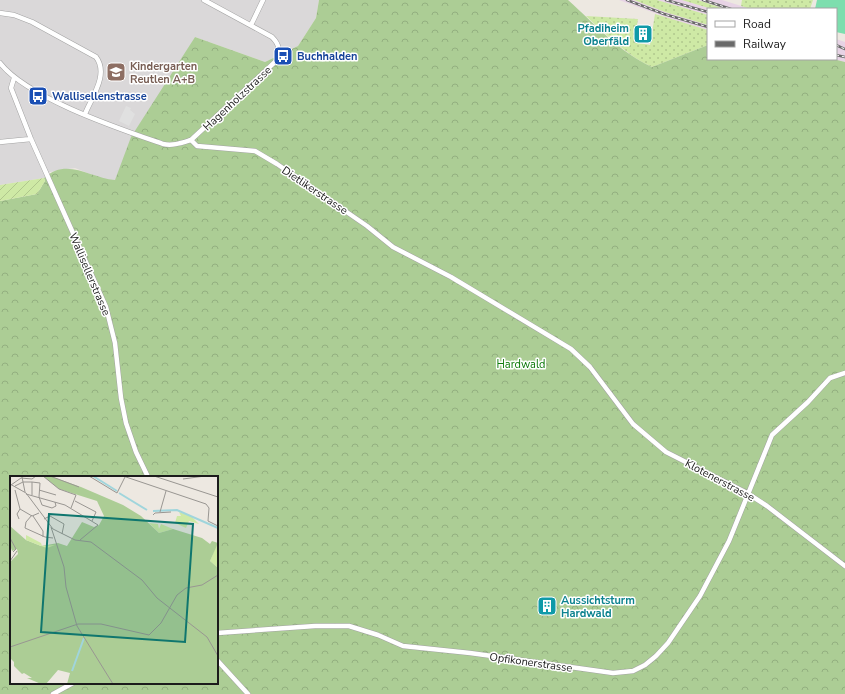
<svg xmlns="http://www.w3.org/2000/svg" width="845" height="694" font-family="'Nunito Sans',sans-serif">
	<style>
		.residential { fill: #dad8d9 }
		.industrial { fill: #e7d3e5 }
		.grass { fill: url(#grass-dots) }
		.forest { fill: url(#forest-crowns); fill-rule: evenodd }
		.garden { fill: url(#garden-furrows) }
		.pitch { fill: #7ddeae }
		.parking { fill: #e0e0e0 }
		.lines { fill: none; stroke-linecap: round; stroke-linejoin: round }
		.minor-casing { stroke: #a3a3a3; stroke-width: 5.5 }
		.minor { stroke: #fff; stroke-width: 4.5 }
		.rail-casing { stroke: #6a6a6a; stroke-width: 2.5 }
		.rail { stroke: #fff; stroke-width: 1; stroke-dasharray: 3; stroke-linecap: butt }
		.labels { text-anchor: middle; stroke-width: 3; stroke-linejoin: round; paint-order: stroke }
		.culture-label { font-size: 11px; font-weight: bold; fill: #0d838f; stroke: #fff; text-anchor: end }
		.transit-label { font-size: 11px; font-weight: bold; fill: #164399; stroke: #fff; text-anchor: start }
		.education-label { font-size: 11px; font-weight: bold; fill: #785e54; stroke: #fff; text-anchor: start }
		.street-label { font-size: 11px; fill: #1c1c1c; stroke: #fff }
		.park-label { font-size: 11px; fill: #0d790a; stroke: #fff }
		.inset-river { fill: none; stroke: #a0d5dc; stroke-width: 2 }
		.inset-road { fill: none; stroke: #999692; stroke-width: 1 }
		.view { fill: #0f766e; fill-opacity: 0.15; stroke: #0f766e; stroke-width: 2 }
		.inset-edge { fill: none; stroke: #1c1c1c; stroke-width: 2 }
	</style>
	<defs>
		<pattern id="grass-dots" width="8" height="8" patternUnits="userSpaceOnUse"><rect width="8" height="8" fill="#cee9a5"/><path d="M2 2h.1M6 6h.1" fill="none" stroke="#b0c78d" stroke-width="1.8" stroke-linecap="round"/></pattern>
		<pattern id="forest-crowns" width="20" height="18" patternUnits="userSpaceOnUse"><rect width="20" height="18" fill="#accd95"/><path d="M2 6a3 3 0 1 1 6 0M12 15a3 3 0 1 1 6 0" fill="none" stroke="#93af80"/></pattern>
		<pattern id="garden-furrows" width="10" height="10" patternUnits="userSpaceOnUse"><rect width="10" height="10" fill="#cee9a5"/><path d="M-1 1l2-2M0 10L10 0M9 11l2-2" fill="none" stroke="#b0c78d"/></pattern>
	</defs>
	<rect width="100%" height="100%" fill="#ede8e1"/>
	<path class="residential" d="M0 0H319L316 18 298 46 265 62 195 37 123 161 115 181 102 179 75 168 50 172 44 178 0 185Z"/>
	<path class="industrial" d="M619 0H634L665 12 708 25V30L674 20Z
		M657 0H682L712 9H708V15Z
		M698 0H722L751 9H725Z
		M836 39 845 42V62L833 59H836Z"/>
	<path class="grass" d="M634 0H657L708 15V25L665 12Z
		M682 0H698L725 9H712Z
		M742 0H813L810 9H751L741 6Z
		M655 14 708 30V45L652 67C626 55 607 35 586 16L638 19 634 42 650 45Z"/>
	<path class="forest" d="M319 0H568C595 24 619 52 652 67L708 45V59H833L845 62V694H0V201L37 194 45 181 44 178C67 157 90 178 115 180L131 137 195 37 265 62 298 46 316 18ZM11 477H217V683H11Z"/>
	<path class="garden" d="M44 178 45 181 37 194 0 201V185Z"/>
	<path class="pitch" d="M817 0H845V34L836 32V9H815Z"/>
	<path class="parking" d="M126 106 131 108 130 110 135 114 129 126 119 121Z"/>
	<g class="lines">
		<defs>
			<path id="minor" d="M0 13 14 15 32 22 96 57C109 74 92 97 85 114
				M251 25 263 0
				M0 63C27 98 120 129 163 144 173 146 181 143 191 140L276 61C280 51 280 45 272 37L204 0
				M14 78 11 88 31 139 106 307 115 343 121 398 126 423 136 452 148 477
				M191 140 197 146 255 151 277 164 367 226 393 247 451 277 571 349 590 367 633 424 666 452 747 493 767 506 845 566
				M0 142 31 139
				M217 633 315 626H349L378 635 403 646 470 653 613 673 633 671 645 665 656 656 668 643 700 596 729 541 772 435 808 402 830 378 845 373
				M217 660 248 694
				M53 694 73 683"/>
		</defs>
		<use href="#minor" class="minor-casing"/>
		<use href="#minor" class="minor"/>
		<defs>
			<path id="rail" d="M627 0 664 14 708 27
				M666 0 708 12
				M703 0 731 9
				M836 45 845 49
				M836 55 845 57"/>
		</defs>
		<use href="#rail" class="rail-casing"/>
		<use href="#rail" class="rail"/>
	</g>
	<defs>
		<symbol id="building-square" viewBox="-11 -11 22 22"><rect x="-9" y="-9" width="18" height="18" rx="4" fill="#0f9aa8" stroke="#fff"/><path d="M-4-6H4V6H1V3H-1V6H-4ZM-2.5-4.3h1.7v1.8h-1.7ZM.8-4.3h1.7v1.8H.8ZM-2.5-1h1.7V.8h-1.7ZM.8-1h1.7V.8H.8Z" fill="#fff"/></symbol>
		<symbol id="bus-square" viewBox="-11 -11 22 22"><rect x="-9" y="-9" width="18" height="18" rx="4" fill="#1a4fb4" stroke="#fff"/><path d="M-5-6H5V4H4V6H2V4H-2V6H-4V4H-5ZM-3.5-4V0h7V-4ZM-3.5 1.2v1.5H-2V1.2ZM2 1.2v1.5H3.5V1.2Z" fill="#fff"/></symbol>
		<symbol id="school-square" viewBox="-11 -11 22 22"><rect x="-9" y="-9" width="18" height="18" rx="4" fill="#8d6e63" stroke="#fff"/><path d="M0-5L7-2L0 1L-7-2ZM-4 1L0 2.5L4 1V4Q0 6-4 4Z" fill="#fff"/></symbol>
	</defs>
	<g fill-rule="evenodd">
		<use href="#building-square" x="632" y="23" width="22" height="22"/>
		<use href="#bus-square" x="272" y="45" width="22" height="22"/>
		<use href="#school-square" x="105" y="61" width="22" height="22"/>
		<use href="#bus-square" x="27" y="85" width="22" height="22"/>
		<use href="#building-square" x="536" y="595" width="22" height="22"/>
	</g>
	<g class="labels">
		<g class="culture-label">
			<text x="629" y="32">Pfadiheim<tspan x="629" dy="13">Oberfäld</tspan></text>
			<text x="561" y="604" text-anchor="start">Aussichtsturm<tspan x="561" dy="13">Hardwald</tspan></text>
		</g>
		<g class="transit-label">
			<text x="297" y="60">Buchhalden</text>
			<text x="52" y="100">Wallisellenstrasse</text>
		</g>
		<g class="education-label">
			<text x="130" y="70">Kindergarten<tspan x="130" dy="13">Reutlen A+B</tspan></text>
		</g>
		<g class="street-label">
			<text transform="translate(237 98) rotate(-43)" y="4">Hagenholzstrasse</text>
			<text transform="translate(315 190) rotate(34)" y="4">Dietlikerstrasse</text>
			<text transform="translate(90 274) rotate(67)" y="4">Wallisellerstrasse</text>
			<text transform="translate(720 480) rotate(28)" y="4">Klotenerstrasse</text>
			<text transform="translate(531 662) rotate(8)" y="4">Opfikonerstrasse</text>
		</g>
		<g class="park-label">
			<text x="521" y="368">Hardwald</text>
		</g>
	</g>
	<g transform="translate(10 476)">
		<rect width="208" height="208" fill="#ede8e1"/>
		<path d="M169 36 181 40 189 48 179 45 176 52 165 47 167 40H171ZM139 47 148 48 149 53 151 48 163 53 149 57ZM206 70H208V92L200 85Z" fill="#cee9a5"/>
		<path d="M33 0H40L71 11 113 29 131 40 149 57 163 53 192 62 200 68 202 65 208 67 200 85 208 92V208H57L60 197 48 194 36 208H31L17 202H22L14 197 12 198 4 190V186L0 182V86L8 78 7 73 2 75 1 72 0 50 16 64 31 70 48 67 57 70 72 46 84 51 89 49 94 40 87 25 49 13Z" fill="#accd95"/>
		<path d="M16 59 31 67 32 70 45 69 37 72 31 70 16 64Z" fill="#cee9a5"/>
		<path class="inset-river" d="M83 0 107 15M109 17 137 34M143 35 167 34 208 52M62 195 74 162"/>
		<path class="inset-road" d="M33 0 49 13 66 19 61 32M40 0 69 11M79 0 107 17 115 1M113 0 196 28 199 32 198 45 208 50M144 0 208 21M12 1 15 16M173 3 195 0M22 6 30 7 29 21 32 29 42 32 46 30 45 26M0 8 16 17 43 53 65 64 81 66 132 104 147 122 197 161 208 180M1 9 11 2 22 3 26 0M5 10 13 6H22V19M5 14 10 33M29 14 46 19M16 18 55 29 88 49 70 64M65 25 86 36 82 45M150 36 156 15M22 39 16 46 15 52 35 61 43 62M143 39 145 37 161 36M23 40 33 55V61M9 43 7 38 10 33 22 40 29 37M34 43 40 40 54 48 52 58M41 51 54 91 56 111 67 150 103 208M0 62 6 73 3 76M0 85 7 75M0 171 68 148H91L139 159 151 147 167 119 176 112 192 109 208 99"/>
		<path class="view" d="M39 38 183 48 175 166 31 156Z"/>
		<rect width="208" height="208" class="inset-edge"/>
	</g>
	<rect x="707" y="8" width="130" height="52" fill="#ffffff" stroke="#a4a4a4"/>
	<rect x="715" y="21" width="20" height="6" fill="#ffffff" stroke="#a4a4a4"/>
	<text x="743" y="28" font-size="12" fill="#1c1c1c">Road</text>
	<rect x="715" y="41" width="20" height="6" fill="#6a6a6a" stroke="#a4a4a4"/>
	<text x="743" y="48" font-size="12" fill="#1c1c1c">Railway</text>
</svg>
